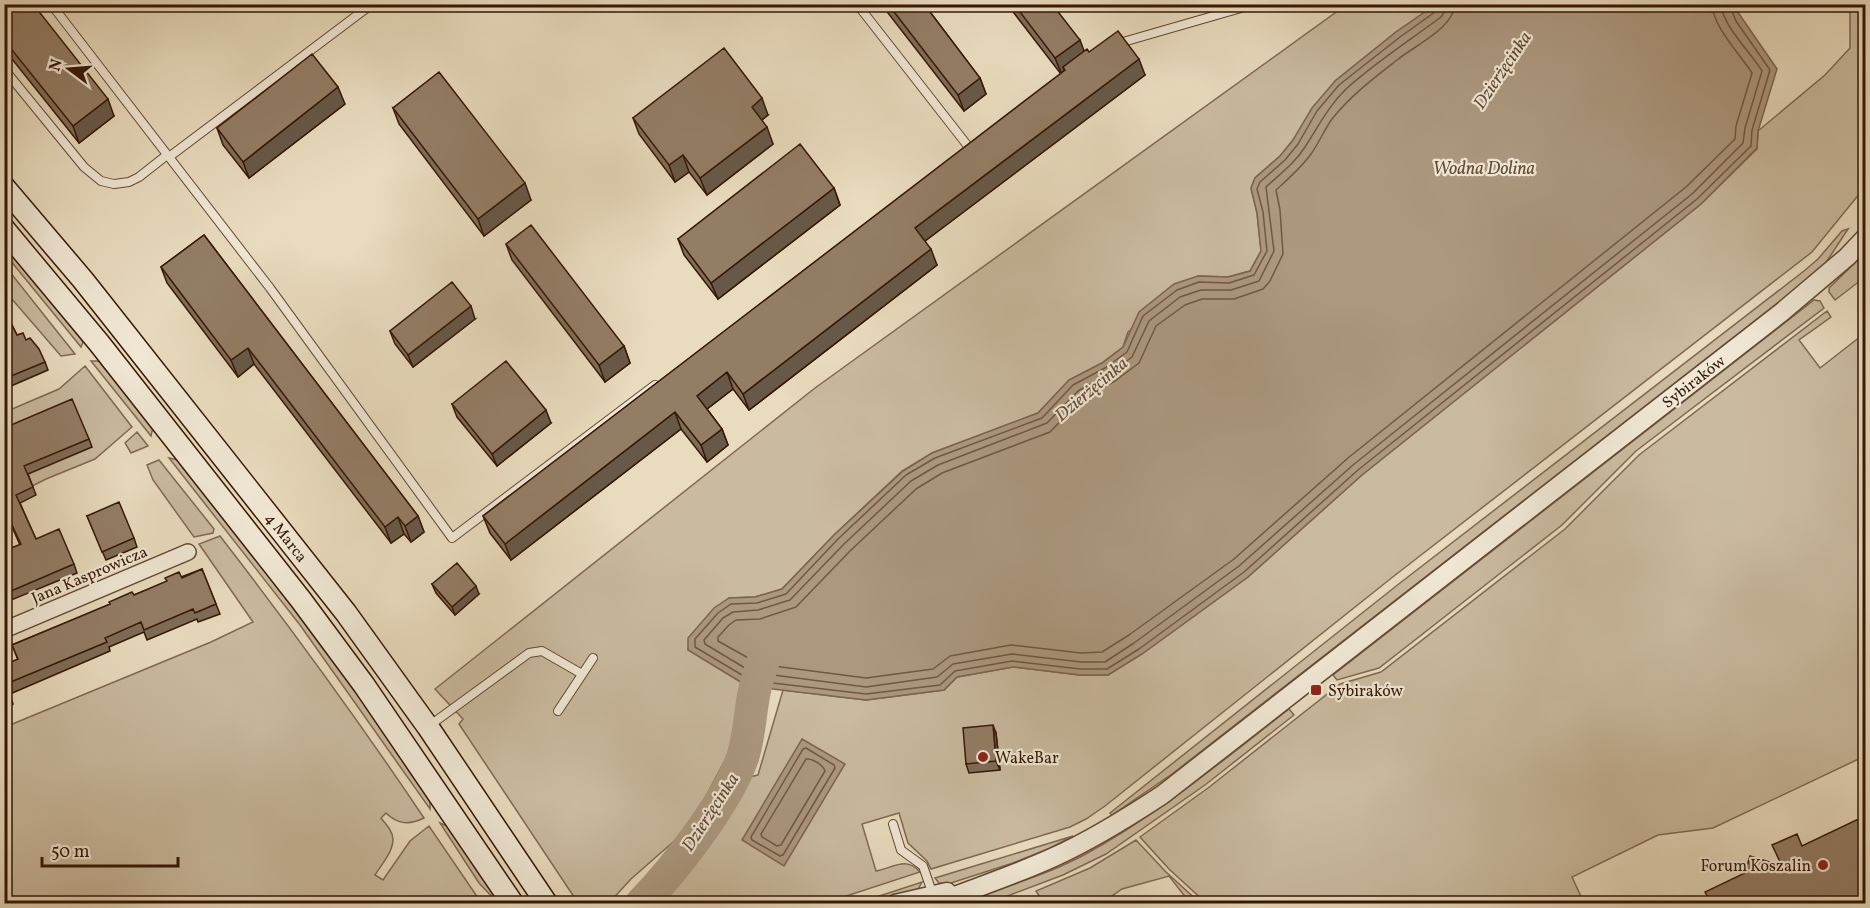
<svg xmlns="http://www.w3.org/2000/svg" width="1870" height="908" font-family="Vollkorn,serif">
	<style>
		.green { fill: #caba9f; stroke: #806852; stroke-width: 1.5 }
		.water { fill: #ac987f; stroke: #7c644e; stroke-width: 1.5 }
		.lines { fill: none; stroke-linecap: round; stroke-linejoin: round }
		.shore { stroke: #705842; stroke-width: 1.5 }
		.river { stroke: #ac987f; stroke-width: 33 }
		.service-casing { stroke: #624833; stroke-width: 10 }
		.minor-casing { stroke: #624833; stroke-width: 18 }
		.tertiary-casing { stroke: #624833; stroke-width: 21 }
		.secondary-casing { stroke: #351705; stroke-width: 24 }
		.service { stroke: #f1e8d5; stroke-width: 8 }
		.minor { stroke: #f1e8d5; stroke-width: 15 }
		.tertiary { stroke: #f1e8d5; stroke-width: 18 }
		.secondary { stroke: #f1e8d5; stroke-width: 21 }
		.wall { fill: #7e6c57; stroke: #351705; stroke-width: 1.5 }
		.shaded-wall { fill: #675847; stroke: #351705; stroke-width: 1.5 }
		.building { fill: #937d65; stroke: #351705; stroke-width: 1.5 }
		.poi-dot { fill: #8f2418; stroke: #f1e8d5; stroke-width: 2 }
		.labels { text-anchor: middle; stroke-width: 4.5; stroke-linejoin: round; paint-order: stroke }
		.street-label { font-size: 16px; fill: #351705; stroke: #f1e8d5 }
		.poi-label { font-size: 16px; fill: #351705; stroke: #f1e8d5; text-anchor: start }
		.water-label { font-size: 18px; font-style: italic; fill: #654b36; stroke: #f1e8d5 }
	</style>
	<rect width="100%" height="100%" fill="#e9dbbe"/>
	<filter id="stains"><feTurbulence type="fractalNoise" baseFrequency=".00333" numOctaves="4"/><feColorMatrix values="0 0 0 0 .2 0 0 0 0 .09 0 0 0 0 .02 0 0 0 .5 -.17"/></filter>
	<radialGradient id="worn" r=".72"><stop offset=".6" stop-color="#630" stop-opacity="0"/><stop offset="1" stop-color="#630" stop-opacity=".3"/></radialGradient>
	<path class="green" d="M1346 5H1436L1396 32 1335 81 1293 140 1280 156 1255 178 1251 188 1257 213 1261 251 1250 271 1228 277 1198 276 1128 332 1123 347 1102 363 1069 380 1038 413 932 453 902 471 834 535 782 589 755 597 729 598 688 649 744 684 732 747 689 828 631 879 609 903H578L459 724 463 719 435 689 815 388Z
		M1850 5H1865V187L1812 252 1394 576 1105 806 1086 819 1070 827 931 869 927 861 908 843 899 813 862 824 876 871C893 868 906 856 920 872L825 903 659 904 745 778 758 775 783 690 866 700 944 690 957 677 1013 667 1080 675H1108L1142 654 1248 577 1362 475 1701 204 1757 149 1758 131 1825 75 1850 48Z
		M1848 229 1825 264 1802 284 1172 774 1112 815 1110 813 1400 583 1804 271 1818 259 1842 231Z
		M4 243 80 336 83 342 81 347 5 254Z
		M1865 253V277L1835 300 1829 292V288Z
		M4 266 6 267 75 354 61 356 5 291Z
		M1814 300 1820 301 1824 308 1636 451 1562 525 1379 668 1337 680 1333 675Z
		M1827 311 1831 317 1799 340 1820 368 1865 333V756L1713 828 1658 835 1572 877 1584 903H1206L1169 869 1140 837 1208 788 1340 684 1381 672 1565 529 1639 455Z
		M91 361H99L153 427 151 436Z
		M85 366 132 427 95 459 46 479 5 500V412L59 389Z
		M137 432 148 446 131 453 125 443Z
		M169 458 178 460 304 619 430 797V809L300 625Z
		M159 460 214 529 213 533 194 537 153 480 147 465Z
		M220 536C291 628 359 721 424 818 410 825 398 825 386 813L381 818C384 822 388 826 390 830 400 845 382 863 375 875L383 880 410 841 429 826 476 895 484 903H5V727L211 642 253 622 199 544Z
		M1289 709 1294 715 1205 785 1106 854 1063 875 989 903 956 904C999 889 1044 876 1084 855 1158 815 1223 760 1289 709Z
		M440 823 447 826 501 903H498L479 883Z
		M1073 836 1050 848 1013 863 948 884 939 883 935 878Z
		M1136 840 1166 872 1200 903H1190L1169 876 1122 889 1102 903H1044L1036 891 1090 868Z
		M922 882 916 893 867 903 855 904Z"/>
	<path class="water" d="M1436 4 1733 5 1777 69 1758 131 1757 148 1701 204 1362 475 1248 577 1142 654 1108 675H1080L1013 667 957 677 944 690 866 700 755 687 744 684 688 650V638L714 608 729 598 755 597 782 589 834 535 903 471 932 453 1038 413 1069 380 1102 363 1123 347 1139 312 1174 284 1198 276 1228 277 1250 271 1261 251 1257 213 1251 188 1255 178 1280 156 1293 140 1312 108 1335 81 1396 32Z
		M802 739 845 764 784 866 742 840Z"/>
	<g class="lines">
		<path class="shore" d="M1438 4 1435 12 1400 37 1339 85 1317 111 1298 144 1285 160 1260 182 1257 189 1263 212 1267 251 1254 275 1229 283 1199 282 1177 290 1143 316 1127 352 1105 368 1073 385 1042 418 935 458 906 475 838 539 786 594 757 603 731 604 718 613 695 639V647L747 678 756 681 866 694 940 685 955 671 1012 661 1080 669H1107L1139 649 1244 572 1358 470 1697 199 1751 146 1752 130 1770 70 1736 21 1729 4
			M1446 4 1445 11 1441 17C1409 41 1374 63 1345 90 1328 107 1318 127 1305 147 1295 163 1280 174 1266 187L1274 251 1259 281 1231 290H1201L1180 297 1149 321 1132 357 1109 374 1078 391 1047 423 938 465 911 481 844 544 790 600 758 610 733 612 723 618 704 640 705 644 750 671 758 673 866 687 937 677 953 664 1012 654 1081 662H1105L1134 643 1239 566 1353 465 1692 194 1743 143 1745 128 1762 71C1751 53 1722 25 1721 4
			M1455 4C1454 28 1414 46 1397 60 1374 78 1351 95 1332 119 1324 130 1319 143 1311 154 1301 168 1288 179 1276 190L1280 210 1283 254 1270 281 1263 289 1234 299H1202L1185 305 1156 326 1139 363 1115 381 1083 398 1050 432 942 473 916 489 850 551 796 607 760 619 736 620 729 625 718 637V641L759 664 866 678 933 669 950 656 1011 645 1081 653 1102 652 1129 635 1234 559 1348 458 1686 187 1735 139 1736 126 1752 73C1740 54 1713 27 1712 4
			M806 748 834 765 835 768 783 855 780 856 752 840 751 837 803 749Z
			M806 759C812 758 823 765 825 771L781 845 777 846 762 837 761 834Z"/>
		<path class="river" d="M641 904C674 870 728 801 743 756 749 737 750 714 754 693 757 677 764 660 769 644"/>
		<defs>
			<path id="service" d="M51 4 270 288 452 538 655 385
				M857 4 971 150
				M1116 44 1255 4
				M4 69 84 167 101 181 114 184 129 182 139 177 167 155
				M169 157 372 4
				M558 711 593 658
				M429 726 529 653 542 651 582 674
				M893 824 901 850 923 866 933 895"/>
			<path id="minor" d="M4 630 188 552"/>
			<path id="tertiary" d="M895 904 947 892
				M934 904C974 888 1015 875 1054 857 1092 840 1127 818 1162 795L1782 312 1847 257 1866 237"/>
			<path id="secondary" d="M4 187 83 280 346 613 428 727 547 904
				M4 229 99 343 301 600 364 685 513 904"/>
		</defs>
		<use href="#service" class="service-casing"/>
		<use href="#minor" class="minor-casing"/>
		<use href="#tertiary" class="tertiary-casing"/>
		<use href="#secondary" class="secondary-casing"/>
		<use href="#service" class="service"/>
		<use href="#minor" class="minor"/>
		<use href="#tertiary" class="tertiary"/>
		<use href="#secondary" class="secondary"/>
	</g>
	<path class="wall" d="M4 4 114 116 79 143 4 49Z
		M881 4H924L980 78 986 94 964 111Z
		M1007 4H1052L1084 52H1089L1145 75 925 241 937 265 749 410 733 389 707 409 722 429 728 445 707 462 681 429 511 560 490 533 483 516 1061 74Z
		M345 104 249 178 223 145 217 128Z
		M393 108 531 200 484 236 399 124Z
		M768 115 762 120 773 144 707 195 689 172 675 182 639 134 633 118Z
		M834 188 840 205 718 299 684 255 678 239Z
		M204 235 418 516 424 532 411 542 404 534 391 543 254 364 238 377 167 283 161 267Z
		M506 244 624 346 630 363 605 382 512 260Z
		M4 309 17 335 26 340 45 362 48 370 4 389Z
		M475 319 413 367 395 344 390 331Z
		M452 404 551 423 497 466 457 417Z
		M4 428 89 439 92 447 28 474 36 495 20 503 36 539 74 564 77 573 4 603V551L20 545 4 509Z
		M87 516 134 538 137 547 106 560Z
		M202 569 220 614 198 622 197 619 147 640 144 632 109 647 110 651 10 694 13 704 4 708V665L18 660 12 645 134 595Z
		M432 584 479 594 455 615 436 593Z
		M996 733 1000 770 969 773 966 764Z"/>
	<path class="shaded-wall" d="M1080 40 1086 56 1063 67 1065 72 1062 75 1055 58Z
		M1139 59 1145 75 921 244 915 228Z
		M980 78 986 94 964 111 958 95Z
		M338 87 345 104 249 178 243 162Z
		M762 98 768 115 758 123 752 107Z
		M108 99 114 116 79 143 73 126Z
		M767 127 773 144 707 195 700 178Z
		M683 155 689 172 675 182 669 165Z
		M525 183 531 200 484 236 478 219Z
		M834 188 840 205 718 299 711 283Z
		M931 249 937 265 749 410 743 394Z
		M471 306 475 319 413 367 408 355Z
		M624 346 630 363 605 382 599 365Z
		M248 348 254 364 238 377 231 360Z
		M727 372 733 389 703 412 697 396Z
		M546 410 551 423 497 466 492 454Z
		M675 412 681 429 511 560 505 544Z
		M722 429 728 445 707 462 701 445Z
		M418 516 424 532 411 542 405 526Z
		M398 517 404 534 391 543 385 527Z
		M476 586 479 594 455 615 452 607Z
		M993 725 996 733 1000 770 996 761Z"/>
	<path class="building" d="M4 4H33L108 99 73 126 4 40Z
		M888 4H924L980 78 958 95Z
		M1014 4H1052L1080 40 1055 58Z
		M1118 31 1139 59 915 228 931 249 743 394 727 372 697 396 722 429 701 445 675 412 505 544 483 516 1065 70 1063 67 1087 49 1089 52Z
		M724 48 762 98 752 107 767 127 700 178 683 155 669 165 633 118Z
		M312 54 338 87 243 162 217 128Z
		M439 72 525 183 478 219 393 108Z
		M800 144 834 188 711 283 678 239Z
		M531 225 624 346 599 365 506 244Z
		M204 235 418 516 405 526 398 517 385 527 248 348 231 360 161 267Z
		M452 282 471 306 408 355 390 331Z
		M4 309 17 335 23 333 26 340 30 338 39 349 45 362 4 379Z
		M506 361 546 410 492 454 452 404Z
		M72 399 89 439 24 466 33 487 16 495 36 539 59 529 74 564 4 594V551L21 544 4 508V428Z
		M119 502 134 538 102 552 87 516Z
		M457 563 476 586 452 607 432 584Z
		M202 569 216 604 195 613 193 609 144 630 141 622 105 638 107 642 6 684 10 695 4 697V665L18 659 12 645 110 604 109 602 132 592 134 595 167 581 165 578 179 572 182 578Z
		M993 725 996 761 966 764 963 728Z
		M1866 814V903H1711L1705 892 1745 873 1750 856 1782 866 1772 845 1797 834 1802 846 1865 816Z
		M1110 898 1114 903H1103Z"/>
	<g class="poi-dot">
		<rect x="1310" y="684" width="12" height="12" rx="3"/>
		<circle cx="983" cy="757" r="6"/>
		<circle cx="1823" cy="865" r="6"/>
	</g>
	<g class="labels">
		<g class="street-label">
			<text transform="translate(1693 381) rotate(-38)" y="6">Sybiraków</text>
			<text transform="translate(287 537) rotate(52)" y="6">4 Marca</text>
			<text transform="translate(89 574) rotate(-23)" y="6">Jana Kasprowicza</text>
		</g>
		<g class="poi-label">
			<text x="1328" y="696">Sybiraków</text>
			<text x="995" y="763">WakeBar</text>
			<text x="1811" y="871" text-anchor="end">Forum Koszalin</text>
		</g>
		<g class="water-label">
			<text transform="translate(1502 70) rotate(-56)" y="6">Dzierżęcinka</text>
			<text x="1484" y="174">Wodna Dolina</text>
			<text transform="translate(1091 389) rotate(-40)" y="6">Dzierżęcinka</text>
			<text transform="translate(710 812) rotate(-57)" y="6">Dzierżęcinka</text>
		</g>
	</g>
	<rect width="1870" height="908" fill="none" stroke="#e9dbbe" stroke-width="24"/>
	<rect x="6" y="6" width="1858" height="896" fill="none" stroke="#351705" stroke-width="3"/>
	<rect x="12" y="12" width="1846" height="884" fill="none" stroke="#351705" stroke-width="1.5"/>
	<g transform="translate(69 69) rotate(286)" stroke="#f1e8d5" stroke-width="4.5" paint-order="stroke">
	<path d="M0-4.5L10 22L0 15L-10 22Z" fill="#351705"/>
	<text y="-9" font-size="16" font-weight="bold" text-anchor="middle" fill="#351705">N</text>
	</g>
	<path d="M42 857v9h136v-9" fill="none" stroke="#351705" stroke-width="3"/>
	<text x="51" y="857" font-size="18" fill="#351705" stroke="#f1e8d5" stroke-width="4.5" paint-order="stroke">50 m</text>
	<rect width="100%" height="100%" filter="url(#stains)"/>
	<rect width="100%" height="100%" fill="url(#worn)"/>
</svg>
